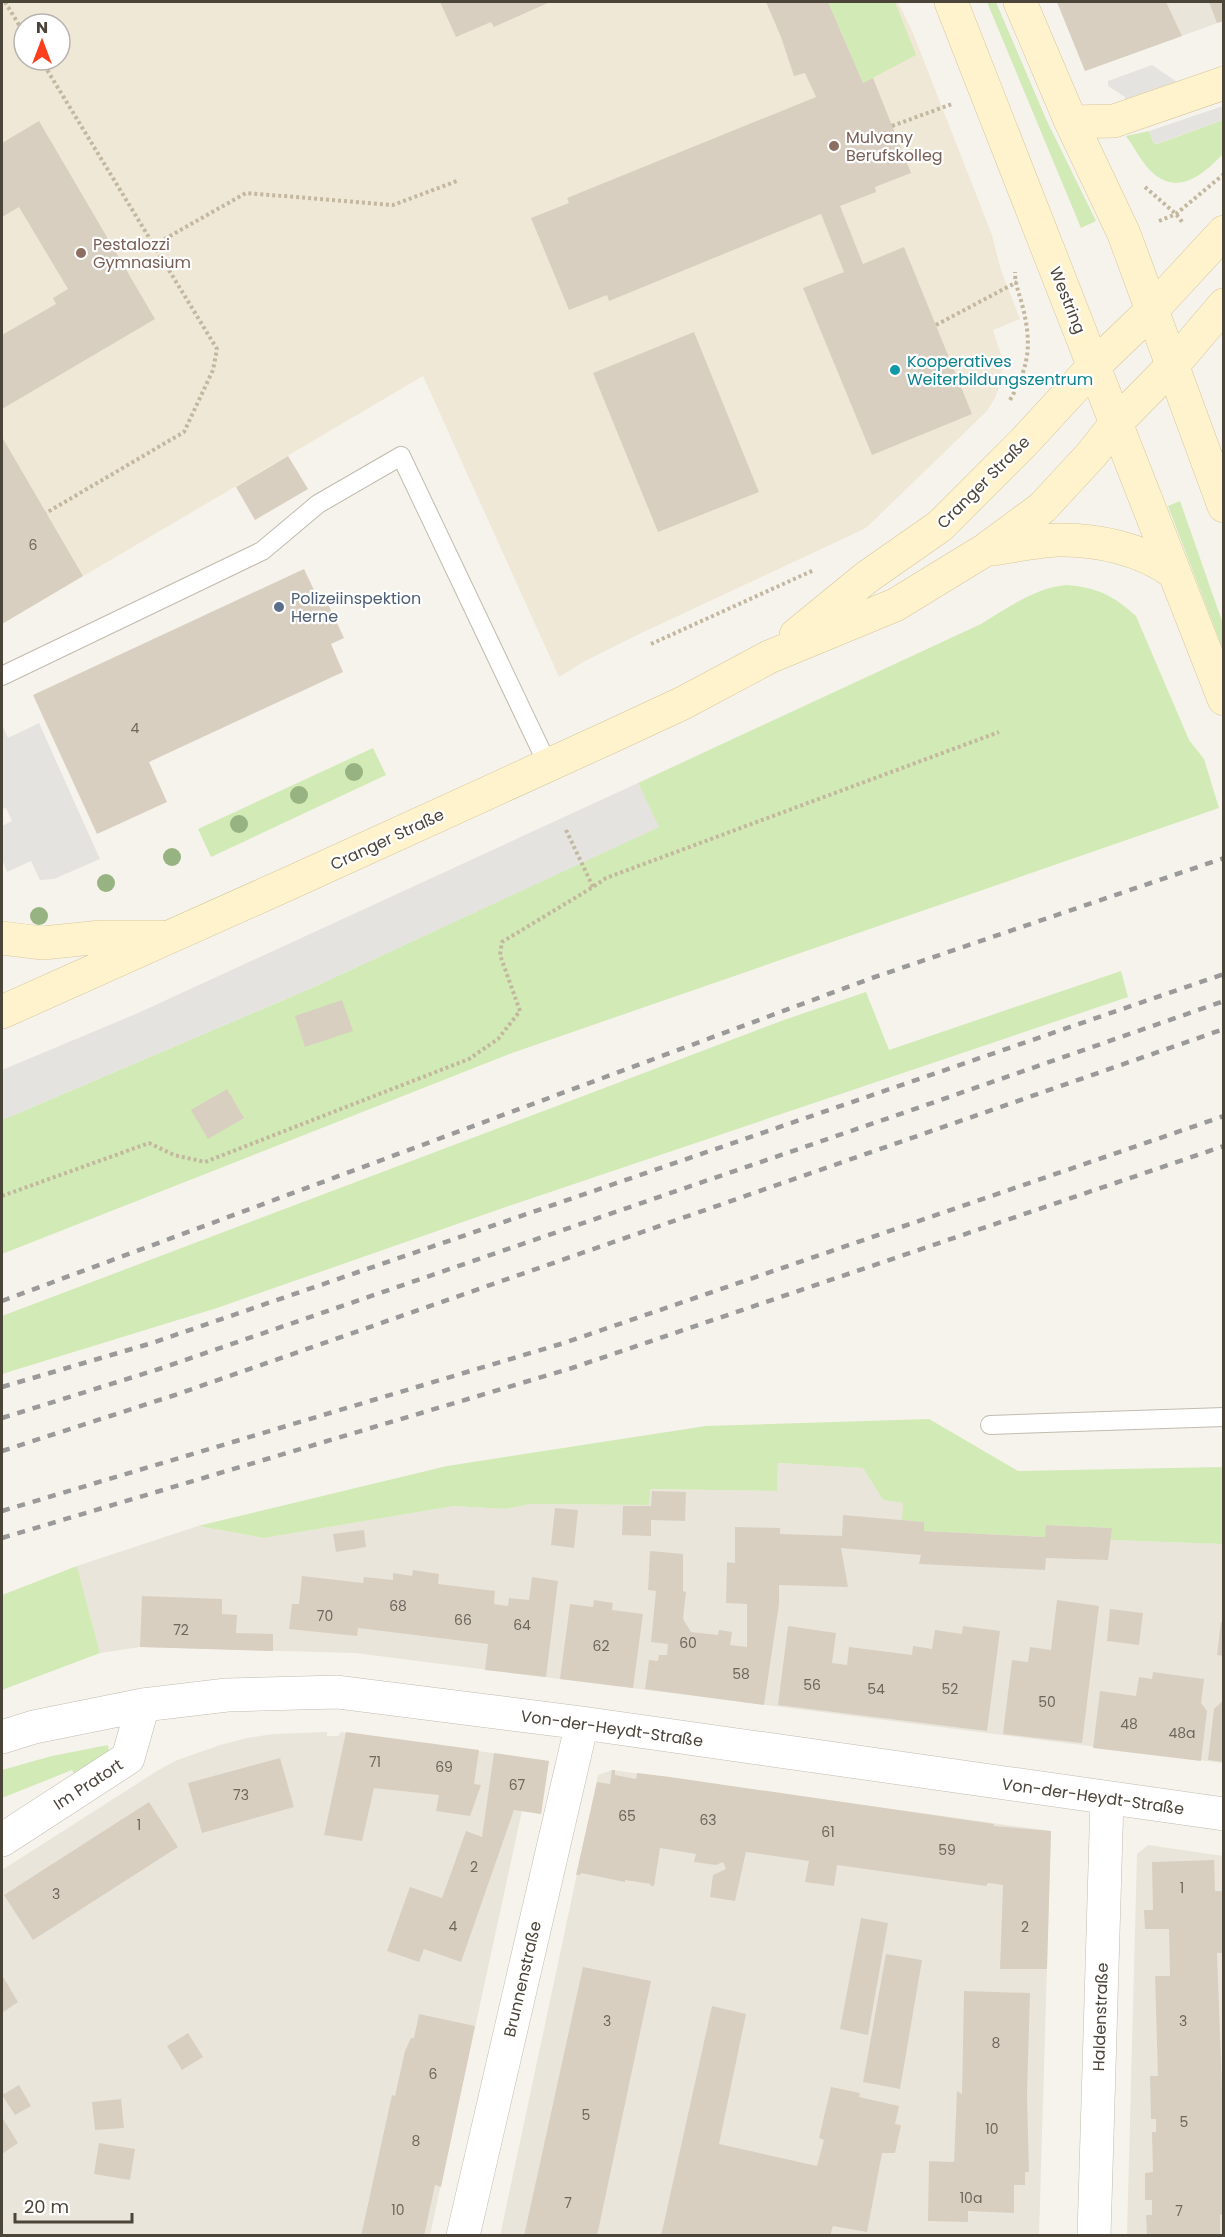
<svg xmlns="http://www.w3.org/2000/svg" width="1225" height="2237" font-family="Poppins,sans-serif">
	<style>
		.residential { fill: #eae5da }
		.education { fill: #efe8d6; fill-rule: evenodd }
		.green { fill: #d2eab5 }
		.parking { fill: #e5e3e0 }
		.building { fill: #d8cfc1 }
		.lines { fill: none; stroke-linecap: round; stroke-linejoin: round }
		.lane-casing { stroke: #c2bbae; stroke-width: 20 }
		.street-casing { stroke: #c2bbae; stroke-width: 34 }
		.secondary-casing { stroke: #d6c79b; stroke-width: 34 }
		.path { stroke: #c4b79f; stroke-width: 4; stroke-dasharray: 3 3; stroke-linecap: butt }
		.lane { stroke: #fff; stroke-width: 18 }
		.street { stroke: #fff; stroke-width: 33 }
		.secondary { stroke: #fff3cd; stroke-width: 33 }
		.rail { stroke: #9a9a9a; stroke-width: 4.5; stroke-dasharray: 8 8; stroke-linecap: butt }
		.tree { fill: #97b381 }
		.education-dot { fill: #8d6e63; stroke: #fff; stroke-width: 2 }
		.culture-dot { fill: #0f9aa8; stroke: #fff; stroke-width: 2 }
		.service-dot { fill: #5c6f8a; stroke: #fff; stroke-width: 2 }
		.labels { text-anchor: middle; stroke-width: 4.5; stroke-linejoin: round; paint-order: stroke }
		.number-label { font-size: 14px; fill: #6e675b }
		.education-label { font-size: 16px; fill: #785e54; stroke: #fff; text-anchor: start }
		.street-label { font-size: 16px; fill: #4b4439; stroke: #fff }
		.culture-label { font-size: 16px; fill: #0d838f; stroke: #fff; text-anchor: start }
		.service-label { font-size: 16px; fill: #4e5e75; stroke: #fff; text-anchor: start }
	</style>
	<rect width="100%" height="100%" fill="#f6f3ec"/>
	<path class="residential" d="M1057 2H1223V21L1085 71Z
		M778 1463 863 1468 883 1500 904 1503 924 1522V1531L1045 1537 1046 1525 1112 1528 1111 1540 1223 1544V1763L355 1653 140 1647 100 1653 77 1566 198 1526 264 1538 454 1506 505 1509 530 1504 649 1505V1489L777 1491Z
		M327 1732V1736H338L341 1732 549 1761 541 1814 522 1811 430 2235 2 2236V1870L157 1771 175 1761 220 1745 247 1738 273 1734Z
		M612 1770 1051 1831 1039 2235 831 2234 830 2236H500L598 1775Z
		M1148 1845 1223 1856V2235L1127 2236 1137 1854Z"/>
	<path class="education" d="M2 2H898L913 33 992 235 1001 270 1020 319 993 330 1002 358 1001 379 996 396 987 411 866 528 633 637 585 661 559 677 423 376 2 624ZM24 24H60V60H24Z"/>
	<path class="green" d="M828 2H895L916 55 863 83Z
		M987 2H996L1046 119 1096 221 1081 228Z
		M1223 120V154C1205 172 1181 196 1154 174 1143 165 1135 148 1126 136L1149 131 1154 143 1157 144Z
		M1180 501 1223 624V650L1168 506Z
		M1066 585C1097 587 1114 596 1136 616L1189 740 1204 759 1219 808 512 1053 2 1254V1120L316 986 658 827 638 783 981 624C1008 608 1034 588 1066 585Z
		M373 748 386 775 211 857 198 829Z
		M1121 971 1128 997 500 1209 217 1308 2 1374V1316L784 1020 866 992 889 1050Z
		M929 1419 1018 1471 1223 1467V1544L1110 1540 1112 1528 1047 1525 1045 1537 924 1531V1522L902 1520 903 1503 883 1500 863 1468 778 1463 777 1491 650 1489 649 1505 530 1504 505 1509 454 1506 264 1538 198 1526 447 1466 706 1426Z
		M77 1566 100 1653 2 1690V1595Z
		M108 1745 109 1752 74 1774 72 1770 2 1798V1770L52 1756Z"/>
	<path class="parking" d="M1152 65 1180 84 1125 100V97L1108 86V81Z
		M1223 106V120L1156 144 1154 143 1149 131Z
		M39 723 100 859 54 879 40 880 31 861 7 872 2 859V826L12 821 6 808 2 809V724L8 738Z
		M638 783 659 827 316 986 2 1120V1070L138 1013Z"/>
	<path class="building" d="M440 2H550L494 27 491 22 456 37Z
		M766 2H828L863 83 873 78 911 173 875 187 876 192 840 206 863 264 904 247 972 414 872 455 803 288 844 272 821 214 609 301 607 295 569 310 531 218 569 203 567 198 816 97 805 73 794 76 781 37Z
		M1057 2H1166L1182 36 1085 71Z
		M1209 2H1224V21L1217 23Z
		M39 121 155 319 2 409V335L56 304 53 298 68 289 19 207 2 217V143Z
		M694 332 759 492 658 532 593 373Z
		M2 437 83 576 2 624Z
		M288 456 308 489 255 520 236 487Z
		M304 569 322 607 328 604 344 638 331 644 343 672 149 762 167 802 97 834 33 695Z
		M342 1000 353 1031 305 1047 295 1016Z
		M227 1089 244 1118 208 1139 191 1110Z
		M652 1491 686 1492 685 1521 651 1520V1536L622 1535 623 1506H651Z
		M555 1508 578 1510 574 1548 551 1545Z
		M843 1515 924 1522V1531L1045 1537 1046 1525 1112 1528 1108 1560 1046 1558 1045 1570 919 1564 921 1555 841 1548 848 1587 779 1585V1604L764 1705 645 1689 649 1660 658 1661 659 1655H667L668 1644 651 1642 656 1591 648 1590 650 1551 683 1554V1591L686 1592 683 1619 691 1632 718 1635 719 1630 732 1632 730 1645 747 1647V1604L726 1603 727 1562 735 1563V1527L780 1528V1534L842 1536Z
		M364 1530 366 1547 336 1552 333 1534Z
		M413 1570 439 1574 438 1584 495 1591 494 1604 508 1606 509 1598 529 1600 532 1577 558 1581 546 1677 485 1670 488 1644 358 1628 357 1636 289 1629 292 1604H299L302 1576 363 1583 364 1577 393 1580V1573L412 1576Z
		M142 1596 222 1599V1614L237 1615 236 1633 273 1634V1651L140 1647Z
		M594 1600 613 1603 612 1610 643 1614 633 1688 560 1679 570 1604 593 1607Z
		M1057 1600 1099 1606 1082 1743 1003 1734 1012 1660 1028 1662 1030 1647 1051 1650Z
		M1110 1609 1143 1613 1139 1645 1107 1641Z
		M1221 1622H1224V1656L1217 1655Z
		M788 1626 836 1633 832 1663 847 1665 849 1647 912 1655 913 1646 932 1649 935 1630 962 1634 963 1626 1000 1631 987 1731 778 1705Z
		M1153 1672 1204 1679 1201 1703 1207 1711 1201 1761 1093 1748 1100 1691 1136 1696 1139 1677 1152 1679Z
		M1224 1700V1762L1208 1760 1214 1709Z
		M346 1732 479 1750 474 1784 481 1785 470 1816 436 1811 439 1795 374 1788 362 1841 324 1835Z
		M494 1753 549 1761 541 1814 514 1810 461 1962 424 1949 419 1962 387 1951 410 1887 442 1898 466 1831 482 1837Z
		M280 1758 294 1807 202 1833 188 1783Z
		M612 1770H615V1775L636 1779 637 1773 670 1777 994 1824V1826L1051 1831 1047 1969H1000L1003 1885 988 1883 986 1886 837 1865 834 1886 805 1882 809 1861 746 1852 735 1901 710 1897 713 1875 726 1869 723 1862 716 1865 694 1862 696 1854 660 1848 654 1886H650L651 1884 625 1880V1882L581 1873 580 1875H576L597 1782 610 1784Z
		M149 1802 178 1847 33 1940 4 1895Z
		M1214 1860 1215 1891H1224V1953H1217L1224 2143V2214L1220 2215V2236H1147L1146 2215H1152V2200H1145V2173L1153 2172 1152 2132H1156V2119H1151L1150 2076H1158L1155 1976H1170L1169 1929H1145L1144 1910H1153L1152 1862Z
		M861 1918 888 1923 868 2035 840 2029Z
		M886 1954 922 1960 900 2089 863 2082Z
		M583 1967 651 1981 597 2236H524Z
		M2 1975 18 2002 2 2013Z
		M964 1991 1030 1993 1027 2095 1029 2172H1025V2185H1014V2213L968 2211V2222L928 2221 929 2161 954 2162 957 2091 962 2094Z
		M712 2006 746 2014 719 2144 817 2166 824 2140 819 2138 831 2087 860 2093 859 2097 899 2106 895 2124 901 2125 895 2153H882L867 2232 833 2226 830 2236H661Z
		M419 2014 475 2026 441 2187 435 2185 424 2236H361L392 2095 395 2096 405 2051 411 2038H414Z
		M188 2033 203 2057 182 2070 167 2046Z
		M19 2085 31 2106 15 2115 2 2095Z
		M121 2099 124 2128 95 2130 92 2102Z
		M2 2117 18 2143 2 2154Z
		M99 2143 135 2149 130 2180 94 2174Z"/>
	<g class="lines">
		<defs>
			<path id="lane" d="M2 676 262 551 318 504 401 456 548 765
				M990 1425 1224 1417"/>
			<path id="street" d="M2 1737 34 1727 143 1705 227 1695 337 1692 582 1723 1224 1814
				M2 1840 128 1758 143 1705
				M463 2236 582 1723
				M1094 2236 1107 1799"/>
			<path id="secondary" d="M951 2 1224 699
				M1020 2 1071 122 1124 234 1224 506
				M1071 122 1114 121 1224 83
				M993 549C1014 546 1036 541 1058 540 1096 539 1142 549 1173 572
				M796 635 867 577 940 526 1024 442 1094 366 1152 310 1224 232
				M2 938 43 943 101 937H160
				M2 1012 290 883 612 736 683 703 769 657 895 605 985 550 1042 508 1092 454 1117 422 1173 365 1224 305"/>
		</defs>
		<use href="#lane" class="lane-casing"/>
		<use href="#street" class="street-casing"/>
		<use href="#secondary" class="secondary-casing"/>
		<path class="path" d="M5 2 24 33
			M41 60 217 349 213 370 184 432 46 513
			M892 126 952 104
			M1145 187 1176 214 1183 223
			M1159 221 1176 214 1224 174
			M154 245 246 193 393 205 457 181
			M936 325 1017 282
			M1010 400C1030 365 1032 343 1022 304 1019 293 1015 284 1015 272
			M651 644 814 570
			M566 830 593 887
			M2 1196 149 1143 174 1155 205 1162 469 1059 498 1039 520 1011 500 955 502 942 593 887 606 878 999 732"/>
		<use href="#lane" class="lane"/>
		<use href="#street" class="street"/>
		<use href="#secondary" class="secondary"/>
		<path class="rail" d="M2 1301 872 978 1224 858
			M2 1387 152 1343 1224 974
			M2 1418 159 1369 909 1111 1224 1001
			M2 1451 175 1395 1224 1029
			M2 1511 564 1343 1224 1116
			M2 1538 572 1368 1224 1146"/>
	</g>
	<g class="tree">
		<circle cx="354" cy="772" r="9"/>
		<circle cx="299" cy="795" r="9"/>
		<circle cx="239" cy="824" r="9"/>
		<circle cx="172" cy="857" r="9"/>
		<circle cx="106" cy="883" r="9"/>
		<circle cx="39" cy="916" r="9"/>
	</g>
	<g class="education-dot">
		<circle cx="834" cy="146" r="6"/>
		<circle cx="81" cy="253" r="6"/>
	</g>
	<circle class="culture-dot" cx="895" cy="370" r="6"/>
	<circle class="service-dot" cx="279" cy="607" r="6"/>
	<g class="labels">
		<g class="number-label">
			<text x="33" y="550">6</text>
			<text x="135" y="733">4</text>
			<text x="398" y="1611">68</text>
			<text x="325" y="1621">70</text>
			<text x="463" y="1625">66</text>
			<text x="522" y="1630">64</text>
			<text x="181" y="1635">72</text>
			<text x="688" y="1648">60</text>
			<text x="601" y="1651">62</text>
			<text x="741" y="1679">58</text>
			<text x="812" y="1690">56</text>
			<text x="876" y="1694">54</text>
			<text x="950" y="1694">52</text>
			<text x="1047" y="1707">50</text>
			<text x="1129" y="1729">48</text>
			<text x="1182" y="1738">48a</text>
			<text x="375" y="1767">71</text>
			<text x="444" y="1772">69</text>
			<text x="517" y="1790">67</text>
			<text x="241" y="1800">73</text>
			<text x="627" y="1821">65</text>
			<text x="708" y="1825">63</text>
			<text x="139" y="1830">1</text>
			<text x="828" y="1837">61</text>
			<text x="947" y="1855">59</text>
			<text x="474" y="1872">2</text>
			<text x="1182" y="1893">1</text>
			<text x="56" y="1899">3</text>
			<text x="453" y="1931">4</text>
			<text x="1025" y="1932">2</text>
			<text x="607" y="2026">3</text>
			<text x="1183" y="2026">3</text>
			<text x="996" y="2048">8</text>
			<text x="433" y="2079">6</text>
			<text x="586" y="2120">5</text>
			<text x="1184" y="2127">5</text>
			<text x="992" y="2134">10</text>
			<text x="416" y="2146">8</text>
			<text x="971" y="2203">10a</text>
			<text x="568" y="2208">7</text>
			<text x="398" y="2215">10</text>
			<text x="1179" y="2216">7</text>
		</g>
		<g class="education-label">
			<text x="846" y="143">Mulvany<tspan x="846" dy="18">Berufskolleg</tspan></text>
			<text x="93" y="250">Pestalozzi<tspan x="93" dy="18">Gymnasium</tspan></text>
		</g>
		<g class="street-label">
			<text transform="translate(1068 300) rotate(68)" y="6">Westring</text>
			<text transform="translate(983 482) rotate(-45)" y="6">Cranger Straße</text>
			<text transform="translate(387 839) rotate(-25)" y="6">Cranger Straße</text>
			<text transform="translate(612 1728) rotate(8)" y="6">Von-der-Heydt-Straße</text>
			<text transform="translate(88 1784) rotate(-33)" y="6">Im Pratort</text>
			<text transform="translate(1093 1796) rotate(8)" y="6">Von-der-Heydt-Straße</text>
			<text transform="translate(522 1979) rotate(-77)" y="6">Brunnenstraße</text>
			<text transform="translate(1100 2017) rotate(-88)" y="6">Haldenstraße</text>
		</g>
		<g class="culture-label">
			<text x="907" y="367">Kooperatives<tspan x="907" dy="18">Weiterbildungszentrum</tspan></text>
		</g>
		<g class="service-label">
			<text x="291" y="604">Polizeiinspektion<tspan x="291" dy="18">Herne</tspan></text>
		</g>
	</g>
	<rect width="1225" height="2237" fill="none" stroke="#4b4439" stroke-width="6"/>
	<g transform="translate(42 42)"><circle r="28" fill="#ffffff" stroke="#b7b4b0" stroke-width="1.5"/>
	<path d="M0-4.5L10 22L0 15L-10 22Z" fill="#fc3f1d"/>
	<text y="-9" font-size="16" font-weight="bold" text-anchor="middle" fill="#4b4439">N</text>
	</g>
	<path d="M15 2213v9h117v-9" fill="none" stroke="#4b4439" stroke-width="3"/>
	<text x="24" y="2213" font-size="18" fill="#4b4439" stroke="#ffffff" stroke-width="4.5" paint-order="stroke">20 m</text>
</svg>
